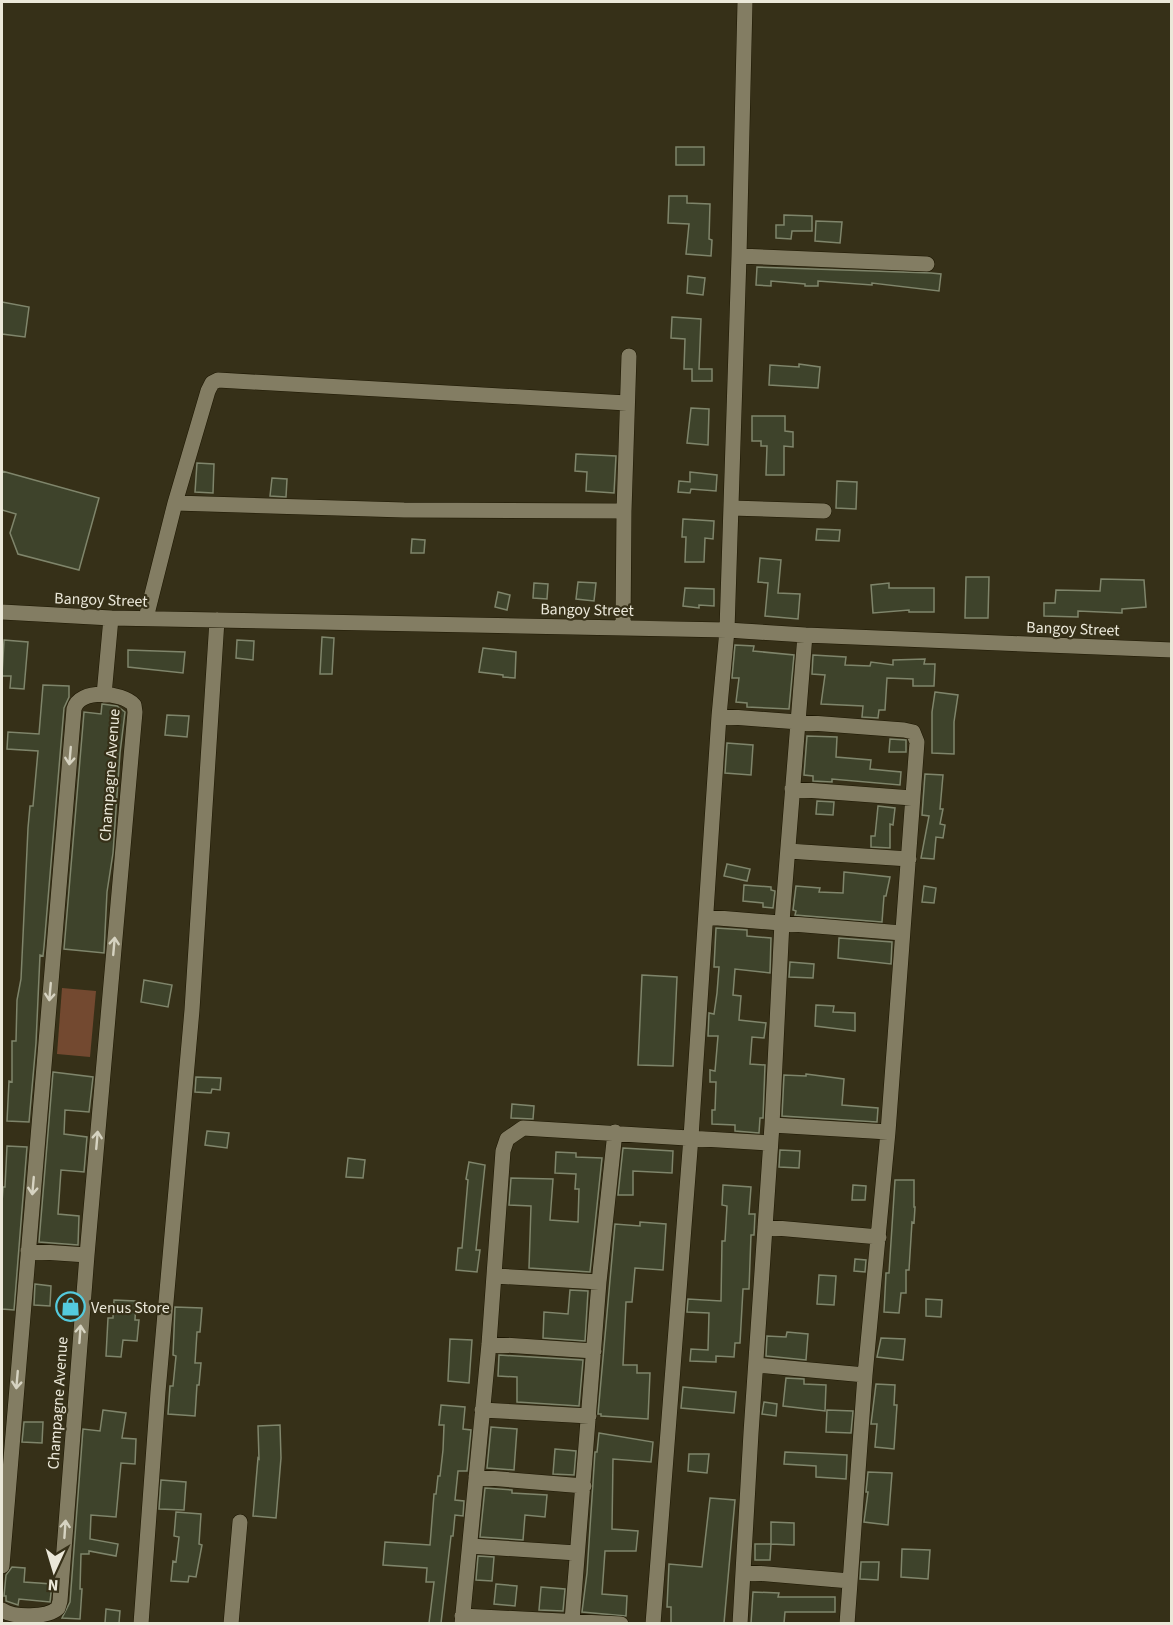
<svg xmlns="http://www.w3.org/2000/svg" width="1173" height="1625" font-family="'Source Sans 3',sans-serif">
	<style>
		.green { fill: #734930 }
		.building { fill: #3e432b; stroke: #7f856b; stroke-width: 1.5 }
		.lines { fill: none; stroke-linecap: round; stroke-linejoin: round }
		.minor-casing { stroke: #1d1702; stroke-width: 16 }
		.minor { stroke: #837d63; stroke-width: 15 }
		.oneway { stroke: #d6d3c1 }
		.labels { text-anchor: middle; stroke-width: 4.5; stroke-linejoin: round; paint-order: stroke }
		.street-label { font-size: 16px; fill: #ebe8d9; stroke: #363018 }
		.poi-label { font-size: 16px; fill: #ebe8d9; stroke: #363018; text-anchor: start }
	</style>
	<rect width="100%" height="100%" fill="#363018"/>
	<path class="green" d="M62 988 96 991 90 1057 57 1054Z"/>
	<path class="building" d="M676 147H704V165H676Z
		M669 196H687V203L710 204 709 239 712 240 711 256 686 254 689 224 668 223Z
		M784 215 812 216V231H792L791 239 776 238V225H784Z
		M816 221 842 222 840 243 815 241Z
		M757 267 931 273 941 274 939 291 872 283V285L818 281V286H805V284L771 281V286L756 285Z
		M688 276 705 278 703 295 687 293Z
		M2 302 29 307 25 337 2 334Z
		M672 317 701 319 699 369H712V381H692V369H684L685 339 671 338Z
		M799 364 820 367 818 388 769 385 770 365 799 367Z
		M691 408 709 409 708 445 687 443Z
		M752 416H785V431L793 432V447L784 446V475H766L767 446H761V441H752Z
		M576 454 616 456 614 493 586 491 587 472 575 471Z
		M197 463 214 464 213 493 195 492Z
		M2 471 99 498 79 570 18 554 10 533 16 514 2 510Z
		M690 472 717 475 716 491 691 489 690 493 678 492 679 481 690 482Z
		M272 478 287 479 286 497 270 496Z
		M837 481 857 482 856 509 836 508Z
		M683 519 714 521 713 539 705 538 704 562H685L686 537H682Z
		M817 529 840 530 839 541 816 540Z
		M412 539 425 540 424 553H411Z
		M760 558 781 560 778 593 800 594 798 619 765 616 768 583 758 582Z
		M966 577H989L988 618H965Z
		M1101 579 1144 580 1146 607 1122 609V613L1078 611V617L1044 616V603H1055L1056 590 1100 591Z
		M578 582 596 583 594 601 576 599Z
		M534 583 548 584 547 599 533 598Z
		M889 583V588H934V612H909V610L873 613 871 585Z
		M685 588 714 589V606L699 605V608L683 606Z
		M498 592 510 595 507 610 495 607Z
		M322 637 334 638 332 674H320Z
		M4 640 28 642 24 689 10 688 11 676H2Z
		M237 640 254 641 253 660 236 658Z
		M735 645 754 646 753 651 794 655 789 709 747 707V703L736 702 739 678H732Z
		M483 648 516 652 515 678 503 677V675L479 672Z
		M128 650 185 652 183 673 128 667Z
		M813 655 846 657 845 665 870 666 871 662 893 665V660L925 659 924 664H935L934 686H913V679L887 678 885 710H879L878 718 862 717 863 706 821 704 825 675 812 674Z
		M43 685 69 686V697L64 708 44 947 43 956 40 955 36 1043 29 1122 7 1121 9 1081 12 1082V1041H16L17 1000 21 979 28 828 30 806H33L38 751 7 749 8 732 39 734Z
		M935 692 958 695 954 722V754L932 753V712Z
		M102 704 117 706 125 712 120 753 113 853 107 892 104 953 64 949 84 712 101 714Z
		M167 715 189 716 187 737 165 735Z
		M807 736 837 737 836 757 871 760 870 769 901 772 900 785 832 779V782L813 781V776L804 775Z
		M890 739 906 740V752H889Z
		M727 743 753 745 751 775 725 773Z
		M925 774 943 775 940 809H943L940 824 945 825 943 838 936 837 934 859 921 858 929 816 922 815Z
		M817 801 834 802 833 815 816 814Z
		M878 806 895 808 893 825 890 824V848L871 847V836H875Z
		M727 864 750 869 747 881 724 876Z
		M844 872 890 877 886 896H884L882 922 795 915 796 911 793 910 796 886 820 888 819 892 843 893Z
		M744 885 771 887V890L775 891 773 908 763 907V903L743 901Z
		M924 886 936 888 934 903 922 902Z
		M716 928 747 930V936L771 938 770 973 735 969 733 995 741 996 739 1020 766 1023 764 1038 752 1037 750 1064 765 1065 763 1118H760L759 1133 735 1131V1125L712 1124V1110H715L716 1082H710V1070L715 1071 718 1036H708L709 1013 714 1014 717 993 719 967H714Z
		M839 938 892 942 891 964 838 958Z
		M790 962 814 964 813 978 789 977Z
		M642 975 677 977 673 1066 638 1065Z
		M144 980 172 985 168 1007 141 1002Z
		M816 1005 834 1006 833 1012 855 1013V1031L815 1026Z
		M53 1072 93 1077 89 1112 65 1110 64 1134 87 1137 84 1172 61 1170 58 1214 79 1216 78 1245 39 1242Z
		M806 1074 844 1079 842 1105 878 1108 877 1122 782 1116 784 1075 806 1076Z
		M196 1077 221 1078 220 1090 212 1089 211 1093 195 1092Z
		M512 1104 534 1106 533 1119 511 1118Z
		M207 1131 229 1133 227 1148 205 1145Z
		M7 1146 27 1147 14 1310 2 1309V1203L3 1187H5Z
		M623 1148 673 1151 672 1173 633 1171V1195H618Z
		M780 1150 800 1151 799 1168 779 1167Z
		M556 1152 576 1153V1157L602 1158 590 1272 529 1268 531 1206 509 1205 511 1178 553 1179 550 1220 578 1222 579 1189H575L576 1174 555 1173Z
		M348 1158 365 1160 363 1178 346 1177Z
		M469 1162 485 1165 476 1250H480L477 1272 456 1270 458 1248H462L468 1180 466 1179Z
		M895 1180H914V1207H915L914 1223 912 1222 909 1270H906V1293H901L899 1313 884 1312 886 1273H889Z
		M723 1185 751 1187 749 1214H755L754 1235H751L749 1289H743L740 1343H735L734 1357 716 1356V1362L690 1361 691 1349 708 1350 709 1313 687 1312 688 1299 721 1301 722 1241H725L727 1206 722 1205Z
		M853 1185 866 1186 865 1200H852Z
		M640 1222 666 1224 663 1270 635 1268 632 1302H626L623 1365H637V1373H650L648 1419 601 1416V1414H598L615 1224 640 1226Z
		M855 1259 866 1260 865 1272 854 1271Z
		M819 1275 836 1276 834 1305 817 1304Z
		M35 1284 51 1286 50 1306 34 1305Z
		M570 1290 588 1291 585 1341 543 1338 544 1312 568 1314Z
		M926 1299 942 1300 941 1317 926 1316Z
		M114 1300 136 1301 135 1320H139L137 1341 123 1340 121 1357 106 1356 108 1318H113Z
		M175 1307 202 1308 200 1332H197L195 1363H201L199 1385H197L195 1416 168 1414 170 1386H173L176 1356 173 1355Z
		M787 1332 808 1334 806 1360 766 1356 767 1336 786 1337Z
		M881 1338 905 1339 903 1360 877 1357Z
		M450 1339 472 1340 469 1383 448 1381Z
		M499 1355 583 1360 579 1406 517 1402V1377L498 1376Z
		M786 1378 804 1379V1384L826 1385 825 1411 783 1406Z
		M876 1384 895 1385 894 1405H897L894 1449 875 1447 877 1424H871Z
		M683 1387 736 1392 734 1413 681 1408Z
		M764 1402 777 1404 776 1416 762 1414Z
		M441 1405 465 1407 463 1429 471 1430 467 1471H458L455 1500 464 1501 463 1516 455 1515 453 1536H451L441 1623H429L434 1582H426L427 1568 383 1565 385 1542 430 1545 434 1494H436L438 1476H440L443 1450 444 1425H439Z
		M103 1410 126 1413 122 1438 136 1439 135 1464 121 1463 116 1517 91 1515 90 1539 118 1544 116 1556 89 1551V1554H81L80 1589H82L80 1619 62 1618 70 1602 83 1429 100 1431Z
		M827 1410 853 1411 851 1433 826 1432Z
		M24 1422H43L42 1443 22 1442Z
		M280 1425 281 1458 276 1518 253 1516 258 1458 259 1459 258 1426Z
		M491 1427 517 1429 514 1470 487 1468Z
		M599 1433 653 1442 651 1462 613 1459 612 1529 638 1531 636 1551H605L602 1594 627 1596 626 1616 582 1612 587 1573 595 1452H597Z
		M555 1449 576 1451 574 1475 553 1474Z
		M785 1452 847 1455 846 1479 816 1477V1466L784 1464Z
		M689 1454H709L707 1473 688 1471Z
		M868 1472 892 1473 888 1525 864 1522 868 1492H866Z
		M161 1480 186 1482 184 1510 159 1509Z
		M485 1488 512 1490V1493L547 1495 545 1517 525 1515 523 1540 480 1537Z
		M710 1498 735 1500 724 1623H671V1607H667L669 1564 702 1567Z
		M176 1512 201 1514 199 1544 202 1545 196 1577 189 1576 188 1582 171 1581 173 1561 176 1562 179 1537 174 1536Z
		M771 1522 794 1523V1545L771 1544Z
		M755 1544H771L770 1560H755Z
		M902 1549 930 1550 928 1579 901 1577Z
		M478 1556 494 1557 492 1581 476 1580Z
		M861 1562H879L878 1580 860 1579Z
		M12 1567 25 1568 24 1582 52 1584 50 1602 19 1599 18 1605 6 1601V1596H4L6 1575Z
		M496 1584 517 1586 515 1606 494 1604Z
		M541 1587 565 1589 563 1611 539 1610Z
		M753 1592 779 1593 778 1597H835V1612H785L784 1623H751Z
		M106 1609 120 1611 119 1623H105Z"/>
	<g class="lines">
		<defs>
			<path id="minor" d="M739 256 927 264
				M175 503 404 510 624 511
				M731 508 824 511
				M2 612 111 618 727 630 805 635 1172 650
				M146 618 175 503 208 391 212 383 218 380 627 403
				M623 628 624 511 629 356
				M104 695 111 618
				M719 716 904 730 913 732 917 742 888 1132 865 1375 847 1624
				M792 789 912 798
				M788 851 909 859
				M706 917 902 933
				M772 1125 888 1132
				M765 1227 879 1237
				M28 1251 87 1255
				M495 1276 599 1282
				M489 1344 594 1351
				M756 1365 865 1375
				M482 1410 589 1416
				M476 1477 584 1486
				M470 1546 577 1553
				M2 1566 74 709C79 688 122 692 134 705L135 712 87 1255 60 1601 58 1608C47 1618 14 1618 2 1610
				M744 1572 850 1581
				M462 1616 621 1624
				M572 1621 599 1282 615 1132
				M141 1624 158 1392 192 1010 217 620
				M231 1624 240 1522
				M462 1624 489 1344 503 1151 507 1139 523 1128 770 1143
				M653 1624 691 1137 719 716 727 630 739 256 745 2
				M740 1624 751 1433 772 1125 782 922 805 635"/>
		</defs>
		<use href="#minor" class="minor-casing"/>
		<use href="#minor" class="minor"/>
	</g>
	<defs><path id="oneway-shaft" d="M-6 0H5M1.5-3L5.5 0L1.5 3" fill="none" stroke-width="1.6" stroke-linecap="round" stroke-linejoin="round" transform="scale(1.5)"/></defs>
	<g class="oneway">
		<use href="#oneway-shaft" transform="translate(70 756) rotate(95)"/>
		<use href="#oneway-shaft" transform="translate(114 946) rotate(-85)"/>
		<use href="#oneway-shaft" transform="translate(50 992) rotate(95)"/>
		<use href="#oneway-shaft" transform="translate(97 1140) rotate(-85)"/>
		<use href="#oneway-shaft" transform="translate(33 1186) rotate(95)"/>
		<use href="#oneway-shaft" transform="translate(80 1334) rotate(-86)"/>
		<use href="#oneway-shaft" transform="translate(17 1380) rotate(95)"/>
		<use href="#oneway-shaft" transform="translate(65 1529) rotate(-86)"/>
	</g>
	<defs>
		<symbol id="shop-ring" viewBox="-11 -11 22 22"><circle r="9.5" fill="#363018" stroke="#54cadd" stroke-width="1.5"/><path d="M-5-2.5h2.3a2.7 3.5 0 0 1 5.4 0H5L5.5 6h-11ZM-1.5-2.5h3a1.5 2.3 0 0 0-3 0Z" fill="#54cadd"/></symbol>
	</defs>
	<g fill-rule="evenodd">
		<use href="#shop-ring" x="54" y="1290" width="33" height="33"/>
	</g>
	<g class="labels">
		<g class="street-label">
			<text transform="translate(101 599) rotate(2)" y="6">Bangoy Street</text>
			<text transform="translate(587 609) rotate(1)" y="6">Bangoy Street</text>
			<text transform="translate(1073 628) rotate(2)" y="6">Bangoy Street</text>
			<text transform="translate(109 775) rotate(-86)" y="6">Champagne Avenue</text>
			<text transform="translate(57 1403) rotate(-86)" y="6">Champagne Avenue</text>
		</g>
		<g class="poi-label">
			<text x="91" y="1313">Venus Store</text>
		</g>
	</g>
	<rect width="1173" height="1625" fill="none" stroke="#ebe8d9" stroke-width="6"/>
	<g transform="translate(54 1571) rotate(184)" stroke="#363018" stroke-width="4.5" paint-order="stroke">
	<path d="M0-4.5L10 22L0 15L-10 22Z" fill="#ebe8d9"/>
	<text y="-9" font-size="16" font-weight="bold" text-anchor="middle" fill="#ebe8d9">N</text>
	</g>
</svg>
